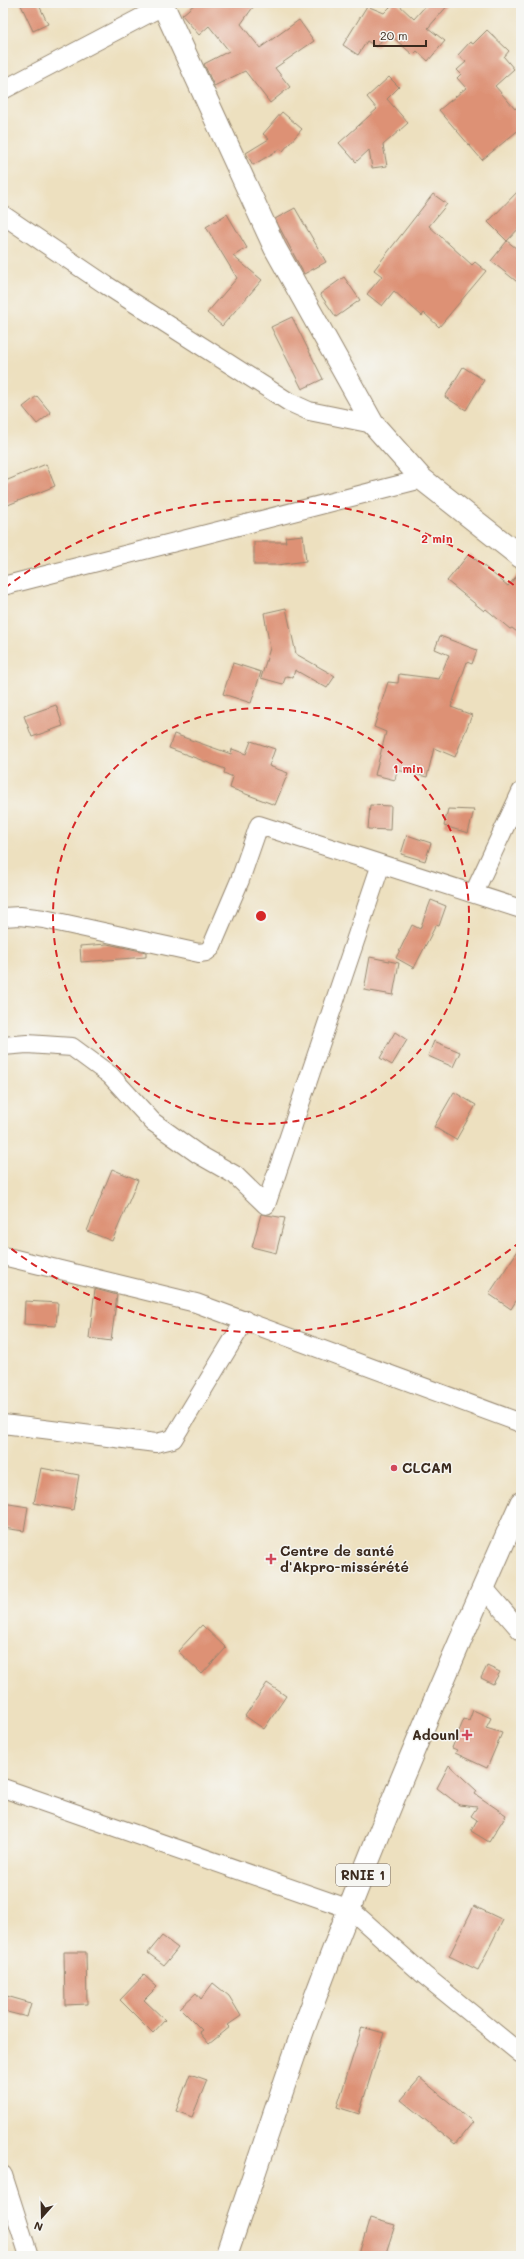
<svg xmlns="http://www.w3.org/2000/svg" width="524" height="2259" font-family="Mali,sans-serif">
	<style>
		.building { fill: #dd9174 }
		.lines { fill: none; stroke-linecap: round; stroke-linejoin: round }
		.minor-casing { stroke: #94856e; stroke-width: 20 }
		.secondary-casing { stroke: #94856e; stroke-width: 24 }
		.trunk-casing { stroke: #94856e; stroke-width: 24 }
		.minor { stroke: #fff; stroke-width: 18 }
		.secondary { stroke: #fff; stroke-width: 22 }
		.trunk { stroke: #fff; stroke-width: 22 }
		.ring { fill: none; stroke: #d62828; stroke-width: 2; stroke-dasharray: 7 5 }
		.poi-dot { fill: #d1495b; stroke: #f6f6f2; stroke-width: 1.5 }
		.labels { text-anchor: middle; stroke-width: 3; stroke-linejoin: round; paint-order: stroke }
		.shield { fill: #f6f6f2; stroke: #73675e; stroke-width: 1 }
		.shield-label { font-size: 13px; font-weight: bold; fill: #3b2a1e }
		.poi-label { font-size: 14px; font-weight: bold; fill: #3b2a1e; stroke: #f6f6f2; text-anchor: start }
		.centre { fill: #d62828; stroke: #f6f6f2; stroke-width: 2 }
		.ring-label { font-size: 12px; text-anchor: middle; font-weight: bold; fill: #d62828; stroke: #f6f6f2; stroke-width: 3; stroke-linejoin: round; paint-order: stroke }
	</style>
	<rect width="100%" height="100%" fill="#f6f6f2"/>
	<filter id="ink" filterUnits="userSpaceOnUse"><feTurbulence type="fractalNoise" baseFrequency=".025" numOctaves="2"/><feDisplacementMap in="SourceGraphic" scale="8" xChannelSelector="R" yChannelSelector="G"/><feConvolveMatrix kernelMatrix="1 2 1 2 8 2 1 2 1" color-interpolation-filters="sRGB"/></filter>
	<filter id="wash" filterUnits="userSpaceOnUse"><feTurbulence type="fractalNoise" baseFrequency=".012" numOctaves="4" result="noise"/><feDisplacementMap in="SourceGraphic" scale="16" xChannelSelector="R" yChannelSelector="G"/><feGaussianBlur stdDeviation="0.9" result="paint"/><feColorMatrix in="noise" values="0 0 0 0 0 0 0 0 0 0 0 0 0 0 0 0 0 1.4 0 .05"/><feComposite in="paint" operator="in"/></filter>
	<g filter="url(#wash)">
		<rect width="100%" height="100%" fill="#ede0bf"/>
		<g id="blocks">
			<path class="building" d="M20 3H38L48 24 33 31Z
				M196 3H256L241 24 260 48 299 20 314 41 275 68 290 87 270 103 245 71 214 86 204 64 229 51 209 26 199 35 182 15Z
				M394 3H397L414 19 428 3H450L428 28 445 41 428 61 417 51 413 55 387 32 377 47 367 41 358 55 343 45 367 6 384 13Z
				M487 30 509 51 504 57 514 69 495 86 515 109 521 103V128L482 160 439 110 466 88 457 78 461 74 457 70 466 62 458 55 470 42 473 44Z
				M389 77 399 87 387 99 408 123 383 145 387 166 372 168 369 150 356 162 339 143 377 109 367 97Z
				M282 112 302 129 283 151 280 149 253 165 246 153 269 139 263 134Z
				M521 188V226L507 241 488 222Z
				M433 194 447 204 429 226 472 265 475 262 486 271 439 327 424 313 422 316 394 291 382 306 367 294 382 276 374 270Z
				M295 208 326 262 304 274 275 219Z
				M227 214 247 248 233 256 262 280 222 326 207 313 237 278 206 227Z
				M507 241 521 252V285L491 261Z
				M344 277 360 300 336 317 320 294Z
				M292 317 323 379 302 389 271 327Z
				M463 367 484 380 466 410 445 397Z
				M37 396 51 413 37 424 23 407Z
				M46 464 55 486 3 507V482Z
				M303 535 306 561 277 565H254V542H286L285 537Z
				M469 554 508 586 521 571V635L512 628 510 629 486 609 484 611 447 581Z
				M286 608 296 654 335 676 327 688 295 670 293 677 286 676 283 684 261 678 270 648 264 613Z
				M440 636 477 650 472 664 467 662 451 707 472 715 455 757 434 748 427 777 397 770 395 780 375 775 386 732 374 727 388 682 398 683 399 674 439 679 449 655 435 649Z
				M233 663 261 672 251 703 223 694Z
				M56 705 63 726 32 737 24 716Z
				M174 734 231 754 232 749 246 754 251 741 275 749 269 766 288 773 275 805 230 788 233 777 224 773 225 769 169 748Z
				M370 805 391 806 390 830 368 829Z
				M448 809 474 810 468 833 444 826Z
				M407 835 431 843 425 861 401 854Z
				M431 900 446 906 439 926 436 925 414 968 396 958 412 925 420 929Z
				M107 944 146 952V957L81 962 80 946Z
				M370 957 399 963 393 995 364 990Z
				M395 1032 407 1040 392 1065 380 1058Z
				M434 1041 460 1052 453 1067 428 1056Z
				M454 1092 476 1105 456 1140 434 1127Z
				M112 1169 138 1180 112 1241 87 1231Z
				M261 1214 285 1218 276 1253 252 1247Z
				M521 1246V1293L511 1309 489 1294Z
				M95 1289 117 1295 111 1341 89 1338Z
				M25 1301 58 1303 56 1326 24 1324Z
				M41 1468 79 1475 73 1510 34 1503Z
				M3 1503 28 1507 24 1531 3 1528Z
				M202 1625 226 1648 202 1674 178 1651Z
				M487 1666 500 1672 493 1684 481 1678Z
				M267 1683 286 1696 264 1729 245 1716Z
				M473 1710 491 1718 486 1728 502 1733 487 1768 455 1753 457 1750 452 1748 464 1719 469 1721Z
				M449 1765 477 1791 475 1794 506 1815 489 1842 471 1831 477 1820 471 1816 477 1807 459 1805 437 1788Z
				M474 1906 503 1920 478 1970 449 1956Z
				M162 1936 178 1948 164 1965 148 1953Z
				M64 1952H86L87 2004 65 2005Z
				M144 1975 157 1987 144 2000 165 2020 153 2033 120 2000Z
				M213 1983 229 1996 241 2016 228 2025 230 2027 209 2044 199 2032 202 2030 180 2008 196 1993 201 1999Z
				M3 1995 31 2003 27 2017 3 2011Z
				M362 2027 384 2033 359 2114 337 2107Z
				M190 2074 207 2080 192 2117 176 2111Z
				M420 2078 473 2122 455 2144 401 2100Z
				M370 2218 395 2225 385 2256H366L359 2254Z"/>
		</g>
	</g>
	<g filter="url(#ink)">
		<use href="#blocks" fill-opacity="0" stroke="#94856e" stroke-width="1"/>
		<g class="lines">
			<defs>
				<path id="minor" d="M3 90 163 6 164 3
					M3 215 106 285 289 402 309 411 373 424
					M3 586 422 479
					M474 893 521 792
					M3 917 20 916 44 919 199 953 206 952 211 948 240 880 259 825 521 909
					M3 1046 27 1044 72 1047 110 1075 153 1122 198 1154 235 1175 266 1205 381 864
					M3 1256 196 1303 521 1423
					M3 1424 156 1443 173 1439 245 1320
					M483 1587 521 1631
					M3 1788 350 1909 424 1975 521 2054
					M3 2175 29 2256"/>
				<path id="secondary" d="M162 3 275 248 373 424 422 479 521 557"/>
				<path id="trunk" d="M226 2256C252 2182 276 2107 302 2033 368 1853 443 1677 521 1503"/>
			</defs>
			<use href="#minor" class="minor-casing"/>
			<use href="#secondary" class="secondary-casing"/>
			<use href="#trunk" class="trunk-casing"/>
			<use href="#minor" class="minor"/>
			<use href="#secondary" class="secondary"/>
			<use href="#trunk" class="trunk"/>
		</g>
	</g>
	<g class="ring">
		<circle cx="261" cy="916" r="208"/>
		<path d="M520 1242A416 416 0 0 1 5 1244M5 588A416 416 0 0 1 520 590"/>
	</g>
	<g class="poi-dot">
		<circle cx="394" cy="1468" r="4"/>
		<path d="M269 1553h4v4h4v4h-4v4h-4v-4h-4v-4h4z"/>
		<path d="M465 1729h4v4h4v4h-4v4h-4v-4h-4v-4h4z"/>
	</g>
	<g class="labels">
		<rect class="shield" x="336" y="1864" width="54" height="22" rx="3"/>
		<g class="shield-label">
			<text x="363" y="1880">RNIE 1</text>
		</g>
		<g class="poi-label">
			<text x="402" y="1473">CLCAM</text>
			<text x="280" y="1556">Centre de santé<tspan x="280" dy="16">d'Akpro-missérété</tspan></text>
			<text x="459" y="1740" text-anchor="end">Adounl</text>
		</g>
	</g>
	<circle cx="261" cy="916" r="6" class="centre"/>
	<g class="ring-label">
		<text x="437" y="543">2 min</text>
		<text x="408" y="773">1 min</text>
	</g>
	<rect width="524" height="2259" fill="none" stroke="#f6f6f2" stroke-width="16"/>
	<g transform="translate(42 2217) rotate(200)" stroke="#f6f6f2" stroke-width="3" paint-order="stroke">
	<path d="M0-3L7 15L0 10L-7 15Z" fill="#3b2a1e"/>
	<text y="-6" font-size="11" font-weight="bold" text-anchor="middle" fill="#3b2a1e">N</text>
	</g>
	<path d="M374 40v6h52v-6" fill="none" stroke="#3b2a1e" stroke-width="2"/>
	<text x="380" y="40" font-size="12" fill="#3b2a1e" stroke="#f6f6f2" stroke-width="3" paint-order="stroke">20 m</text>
</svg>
